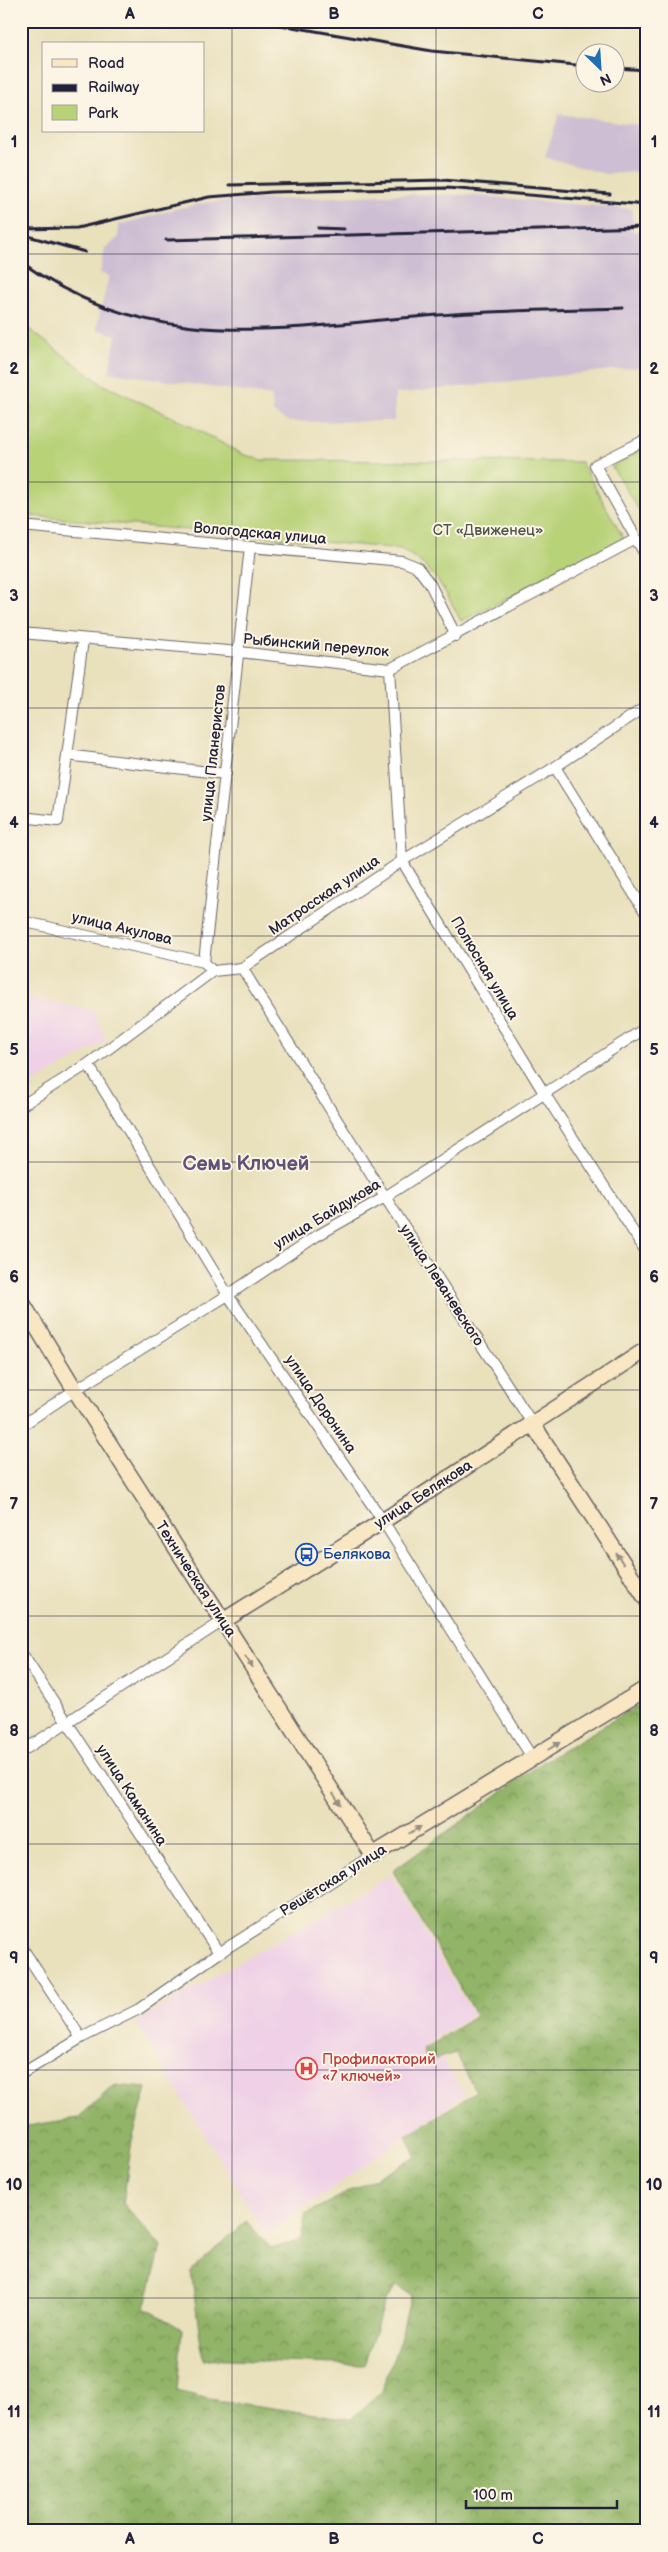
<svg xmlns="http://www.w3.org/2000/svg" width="668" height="2552" font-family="'Balsamiq Sans',sans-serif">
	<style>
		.built { fill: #efd0e7 }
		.industrial { fill: #cdbed3 }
		.forest { fill: url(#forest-crowns); stroke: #5a6b52 }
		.green { fill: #b8d278; stroke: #6d7a5a }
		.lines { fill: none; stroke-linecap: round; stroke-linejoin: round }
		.street-casing { stroke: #686468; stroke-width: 12 }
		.secondary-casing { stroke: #686468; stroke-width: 18 }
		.street { stroke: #fff; stroke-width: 10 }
		.secondary { stroke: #f9e7c3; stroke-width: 15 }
		.rail { stroke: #22223b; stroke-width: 3 }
		.oneway { fill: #988e86 }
		.grid { fill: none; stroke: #22223b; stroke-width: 1; stroke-opacity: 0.55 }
		.labels { text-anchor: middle; stroke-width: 4; stroke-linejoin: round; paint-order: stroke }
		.park-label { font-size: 15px; fill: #4f574d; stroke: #fcf5e5 }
		.street-label { font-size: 15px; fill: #22223b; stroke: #fcf5e5 }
		.transit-label { font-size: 15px; fill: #164399; stroke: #fcf5e5; text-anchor: start }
		.health-label { font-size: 15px; fill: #be3a42; stroke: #fcf5e5; text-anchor: start }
		.district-label { font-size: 20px; font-weight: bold; fill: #5f5177; stroke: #fcf5e5 }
		.neatline { fill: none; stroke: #22223b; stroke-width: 2 }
		.grid-label { font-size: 16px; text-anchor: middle; font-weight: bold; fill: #22223b }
	</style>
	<defs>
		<pattern id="forest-crowns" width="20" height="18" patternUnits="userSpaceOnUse" patternTransform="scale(1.25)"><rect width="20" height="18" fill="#92b468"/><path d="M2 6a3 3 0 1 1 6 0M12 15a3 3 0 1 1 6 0" fill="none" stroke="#779257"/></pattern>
	</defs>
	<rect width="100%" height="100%" fill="#fcf5e5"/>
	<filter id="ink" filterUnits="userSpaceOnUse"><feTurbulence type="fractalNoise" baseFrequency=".02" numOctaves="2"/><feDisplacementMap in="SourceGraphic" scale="10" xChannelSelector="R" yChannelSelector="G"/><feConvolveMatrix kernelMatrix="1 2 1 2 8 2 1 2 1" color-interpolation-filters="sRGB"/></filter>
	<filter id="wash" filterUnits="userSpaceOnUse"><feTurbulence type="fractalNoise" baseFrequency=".0096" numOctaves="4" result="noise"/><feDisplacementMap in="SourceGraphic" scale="20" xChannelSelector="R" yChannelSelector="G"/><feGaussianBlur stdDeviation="1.12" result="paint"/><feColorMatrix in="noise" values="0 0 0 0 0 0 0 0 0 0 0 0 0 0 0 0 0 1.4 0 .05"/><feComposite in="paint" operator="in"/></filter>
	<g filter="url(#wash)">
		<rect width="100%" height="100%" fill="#e9e0bc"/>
		<path class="built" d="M21 997 93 1010 106 1041 21 1090Z
			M391 1875 473 2015 431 2041 465 2094 266 2235 136 2022Z"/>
		<path class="industrial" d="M559 114 647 126V171L605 174 545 157Z
			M408 194 468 195 632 209 633 232 647 230V366L395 394 394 421 289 422 273 413 272 396 109 372 116 335 96 329 109 276 100 273 105 249 118 238 119 225 175 209 209 202Z"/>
		<path class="forest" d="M647 1700V2531H21V2127L78 2118 114 2085 147 2088 132 2140 123 2203 161 2247 145 2308 182 2329 177 2391 209 2399 351 2419 381 2392 400 2340 411 2295 396 2285 384 2305 364 2365 203 2359 191 2271 246 2221 272 2249 301 2239 306 2214 416 2157 406 2136 476 2092 456 2053 428 2061 423 2050 476 2016 393 1871 543 1762Z"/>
		<path class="green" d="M21 323 102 384 183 422 242 454 261 460 581 462 625 541 461 621C442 586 437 571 401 549L21 515Z
			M647 447V523L612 467Z"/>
	</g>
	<g filter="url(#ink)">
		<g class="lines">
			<defs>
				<path id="street" d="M647 439 595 465 647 558
					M21 526 402 561 417 567 430 584 456 636
					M21 633 239 652 390 669 636 539
					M390 669 402 861 544 1093 647 1253
					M66 755 226 774
					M555 767 647 915
					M21 817 58 821 83 640
					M21 921 204 962 209 967
					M204 962 250 547
					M242 968 385 1197 532 1423
					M88 1064 228 1295 383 1521 533 1759
					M21 1106 88 1064 213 971 242 968 402 861 555 767 647 706
					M21 1426 75 1390 228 1295 315 1237 385 1197 647 1027
					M21 1652 219 1953
					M21 1752 223 1621
					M21 1946 81 2038
					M21 2074 81 2038 139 2009 219 1953 373 1855"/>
				<path id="secondary" d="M21 1301 75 1390 373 1855 647 1688
					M532 1423 647 1600
					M223 1621 383 1521 647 1349"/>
			</defs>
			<use href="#street" class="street-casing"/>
			<use href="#secondary" class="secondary-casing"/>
			<use href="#street" class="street"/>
			<use href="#secondary" class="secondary"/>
			<path class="rail" d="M257 21 432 51 586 66
				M616 68 647 70
				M230 185 443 180 610 194
				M318 228 344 229
				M21 229 77 228 209 197 272 192 447 188 647 205
				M21 234 85 252
				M166 240 647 227
				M21 262C152 356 277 328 426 316 491 310 557 310 623 308"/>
		</g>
		<defs><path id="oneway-solid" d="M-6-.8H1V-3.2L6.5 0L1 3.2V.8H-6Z" transform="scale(1.25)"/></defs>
		<g class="oneway">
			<use href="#oneway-solid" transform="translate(620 1559) rotate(-123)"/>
			<use href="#oneway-solid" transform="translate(249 1662) rotate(57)"/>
			<use href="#oneway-solid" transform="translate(554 1746) rotate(-32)"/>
			<use href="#oneway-solid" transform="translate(337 1799) rotate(57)"/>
			<use href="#oneway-solid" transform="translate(415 1830) rotate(-30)"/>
		</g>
	</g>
	<path class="grid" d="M232 21V2531M436 21V2531M21 254H647M21 482H647M21 708H647M21 936H647M21 1162H647M21 1390H647M21 1616H647M21 1844H647M21 2070H647M21 2298H647"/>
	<defs>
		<symbol id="bus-ring" viewBox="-11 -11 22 22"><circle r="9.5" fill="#fcf5e5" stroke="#1a4fb4" stroke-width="1.5"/><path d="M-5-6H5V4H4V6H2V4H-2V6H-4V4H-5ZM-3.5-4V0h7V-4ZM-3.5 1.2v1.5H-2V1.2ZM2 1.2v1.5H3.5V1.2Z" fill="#1a4fb4"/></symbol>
		<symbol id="hospital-ring" viewBox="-11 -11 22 22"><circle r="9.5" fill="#fcf5e5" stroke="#e0444e" stroke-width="1.5"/><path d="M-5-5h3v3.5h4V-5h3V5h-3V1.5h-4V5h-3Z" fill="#e0444e"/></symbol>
	</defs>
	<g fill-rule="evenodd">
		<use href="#bus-ring" x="294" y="1542" width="25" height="25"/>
		<use href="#hospital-ring" x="294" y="2056" width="25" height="25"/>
	</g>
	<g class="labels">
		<g class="park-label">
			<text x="488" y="535">СТ «Движенец»</text>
		</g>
		<g class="street-label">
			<text transform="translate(260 533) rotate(5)" y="5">Вологодская улица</text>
			<text transform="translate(316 645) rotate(5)" y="5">Рыбинский переулок</text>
			<text transform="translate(213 753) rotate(-84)" y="5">улица Планеристов</text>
			<text transform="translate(324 895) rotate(-34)" y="5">Матросская улица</text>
			<text transform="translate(122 928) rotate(13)" y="5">улица Акулова</text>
			<text transform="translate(485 968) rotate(59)" y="5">Полюсная улица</text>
			<text transform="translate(327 1214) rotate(-31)" y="5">улица Байдукова</text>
			<text transform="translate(442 1285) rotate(57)" y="5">улица Леваневского</text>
			<text transform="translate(321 1404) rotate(56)" y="5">улица Доронина</text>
			<text transform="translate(423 1494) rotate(-33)" y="5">улица Белякова</text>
			<text transform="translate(196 1579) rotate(57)" y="5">Техническая улица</text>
			<text transform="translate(132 1795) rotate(57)" y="5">улица Каманина</text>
			<text transform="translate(333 1880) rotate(-32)" y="5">Решётская улица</text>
		</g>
		<g class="transit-label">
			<text x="323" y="1559">Белякова</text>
		</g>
		<g class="health-label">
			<text x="322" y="2064">Профилакторий<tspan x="322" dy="17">«7 ключей»</tspan></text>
		</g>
		<g class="district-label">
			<text x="246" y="1170">Семь Ключей</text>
		</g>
	</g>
	<rect width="668" height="2552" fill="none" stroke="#fcf5e5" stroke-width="55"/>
	<rect x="42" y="42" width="162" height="90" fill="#fcf5e5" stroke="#a5a1a1"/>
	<rect x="52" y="59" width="25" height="8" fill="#f9e7c3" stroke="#a5a1a1"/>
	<text x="88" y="68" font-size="15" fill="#22223b">Road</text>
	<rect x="52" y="84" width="25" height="8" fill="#22223b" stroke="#a5a1a1"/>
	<text x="88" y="92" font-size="15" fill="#22223b">Railway</text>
	<rect x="52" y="105" width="25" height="15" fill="#b8d278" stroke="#a5a1a1"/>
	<text x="88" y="118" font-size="15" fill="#22223b">Park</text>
	<g transform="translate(600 68) rotate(155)"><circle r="24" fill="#fcf5e5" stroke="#a5a1a1"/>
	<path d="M0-4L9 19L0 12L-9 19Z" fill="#1f6fb2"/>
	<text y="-8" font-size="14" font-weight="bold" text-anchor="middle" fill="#22223b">N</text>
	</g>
	<path d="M466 2500v8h151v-8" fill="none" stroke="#22223b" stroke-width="2.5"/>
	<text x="473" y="2500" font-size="15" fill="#22223b" stroke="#fcf5e5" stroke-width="4" paint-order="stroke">100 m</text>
	<rect x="28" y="28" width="612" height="2496" class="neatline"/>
	<g class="grid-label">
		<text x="130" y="19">A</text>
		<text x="334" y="19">B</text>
		<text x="538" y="19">C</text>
		<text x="14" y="147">1</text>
		<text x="654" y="147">1</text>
		<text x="14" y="374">2</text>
		<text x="654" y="374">2</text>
		<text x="14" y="601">3</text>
		<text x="654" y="601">3</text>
		<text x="14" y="828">4</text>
		<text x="654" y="828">4</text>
		<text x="14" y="1055">5</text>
		<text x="654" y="1055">5</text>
		<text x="14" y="1282">6</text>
		<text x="654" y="1282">6</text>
		<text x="14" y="1509">7</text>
		<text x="654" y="1509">7</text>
		<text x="14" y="1736">8</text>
		<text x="654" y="1736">8</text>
		<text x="14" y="1963">9</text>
		<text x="654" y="1963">9</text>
		<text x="14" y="2190">10</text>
		<text x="654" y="2190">10</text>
		<text x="14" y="2417">11</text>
		<text x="654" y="2417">11</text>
		<text x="130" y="2544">A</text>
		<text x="334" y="2544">B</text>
		<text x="538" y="2544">C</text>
	</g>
</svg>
